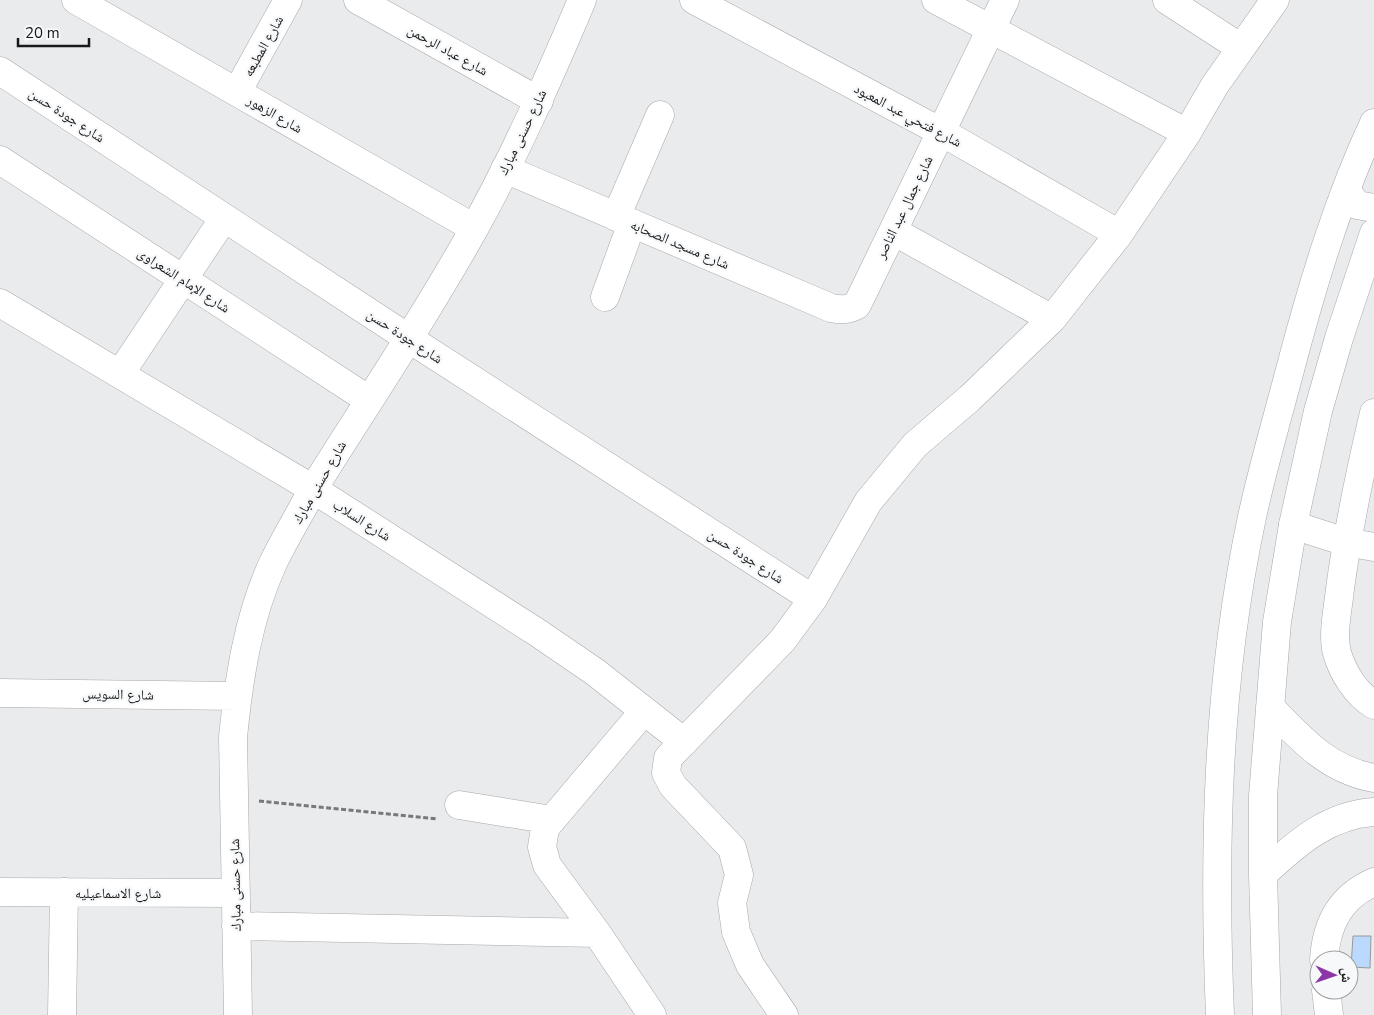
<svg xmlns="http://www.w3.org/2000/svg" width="1374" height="1015" font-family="'Nunito Sans','Noto Naskh Arabic',sans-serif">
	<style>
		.building { fill: #bbd9fc; stroke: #97999a }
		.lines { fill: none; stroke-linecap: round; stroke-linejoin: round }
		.minor-casing { stroke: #a7a8aa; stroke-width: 29 }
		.tertiary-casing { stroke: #a7a8aa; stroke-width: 29 }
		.path { stroke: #777879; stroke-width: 3; stroke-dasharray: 5 2.5; stroke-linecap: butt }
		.minor { stroke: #fff; stroke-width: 28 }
		.tertiary { stroke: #fff; stroke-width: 28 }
		.labels { text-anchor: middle; stroke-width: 4.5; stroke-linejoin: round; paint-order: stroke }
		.street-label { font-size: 14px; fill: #181919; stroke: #f7f8fa }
	</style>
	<rect width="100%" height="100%" fill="#eaebed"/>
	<path class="building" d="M1353 936H1371L1370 968 1351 967Z"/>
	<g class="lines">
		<defs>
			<path id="minor" d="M76 0 474 228
				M358 0 539 101
				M694 0 945 134 1119 234
				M936 0 1187 133
				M1167 0 1241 48
				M0 71 408 338 813 599
				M237 92 288 0
				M0 160 369 400
				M505 169 831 308C841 310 848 310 857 305L1005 0
				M616 217 660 115
				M893 231 1052 319
				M605 297 632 223
				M120 374 224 218
				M1374 413C1360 472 1348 529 1340 589 1338 609 1332 634 1337 653 1343 673 1356 694 1374 705
				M1293 525 1346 542 1374 547
				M0 693 237 696
				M644 711 545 828 542 847 547 865 597 933 652 1015
				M459 805 552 820
				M0 892 236 893
				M236 926 597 933
				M1324 960C1326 924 1340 897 1374 882
				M1326 990 1329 1015
				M62 1015 64 892
				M238 1015 233 737C239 678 248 617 273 563 285 538 300 514 313 489L538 633 595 672 684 742
				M784 1015 750 965 736 932 732 903 739 875 732 848 673 786 666 773 668 758 782 641 813 599 868 502 915 445 970 398 1052 319 1119 234 1187 133 1215 85 1275 0"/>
			<path id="tertiary" d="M1346 190 1357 205 1374 208
				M0 303 313 489C367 403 424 318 474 229 515 155 549 78 582 0
				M1270 707C1301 739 1328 770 1374 778
				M1263 874C1296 844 1327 815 1374 812
				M1220 1015C1213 848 1217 681 1252 517 1263 466 1278 416 1291 366 1313 283 1338 200 1374 123
				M1267 1015 1263 874V796L1277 622 1293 525 1318 411 1339 338 1374 233"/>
		</defs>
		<use href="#minor" class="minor-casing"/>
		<use href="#tertiary" class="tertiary-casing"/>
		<path class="path" d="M259 801 437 819"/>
		<use href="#minor" class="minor"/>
		<use href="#tertiary" class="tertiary"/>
	</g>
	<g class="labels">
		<g class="street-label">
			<text transform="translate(263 46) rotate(-61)" y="5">شارع المطبعه</text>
			<text transform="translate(448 50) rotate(29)" y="5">شارع عباد الرحمن</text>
			<text transform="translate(275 114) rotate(30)" y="5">شارع الزهور</text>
			<text transform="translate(67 115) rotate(33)" y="5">شارع جودة حسن</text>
			<text transform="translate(908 115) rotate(28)" y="5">شارع فتحي عبد المعبود</text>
			<text transform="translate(522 132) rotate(-64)" y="5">شارع حسنى مبارك</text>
			<text transform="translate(904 207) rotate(-64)" y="5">شارع جمال عبد الناصر</text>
			<text transform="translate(680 244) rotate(23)" y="5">شارع مسجد الصحابه</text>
			<text transform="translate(184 280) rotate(33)" y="5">شارع الإمام الشعراوى</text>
			<text transform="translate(405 336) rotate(33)" y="5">شارع جودة حسن</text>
			<text transform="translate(319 482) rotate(-60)" y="5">شارع حسنى مبارك</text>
			<text transform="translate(362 520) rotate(32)" y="5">شارع السلاب</text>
			<text transform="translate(746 556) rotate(33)" y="5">شارع جودة حسن</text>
			<text transform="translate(118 694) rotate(1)" y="5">شارع السويس</text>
			<text transform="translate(235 885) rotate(-91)" y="5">شارع حسنى مبارك</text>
			<text x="118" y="898">شارع الاسماعيليه</text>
		</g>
	</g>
	<g transform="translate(1334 975) rotate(92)"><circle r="24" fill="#f7f8fa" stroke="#9e9fa0"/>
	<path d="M0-4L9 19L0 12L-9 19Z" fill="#8b37a6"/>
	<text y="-8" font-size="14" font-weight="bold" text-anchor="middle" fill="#181919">ش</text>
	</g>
	<path d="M18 38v8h71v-8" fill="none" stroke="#181919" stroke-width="2.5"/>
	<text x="25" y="38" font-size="15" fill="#181919" stroke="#f7f8fa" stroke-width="4" paint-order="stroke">20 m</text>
</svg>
